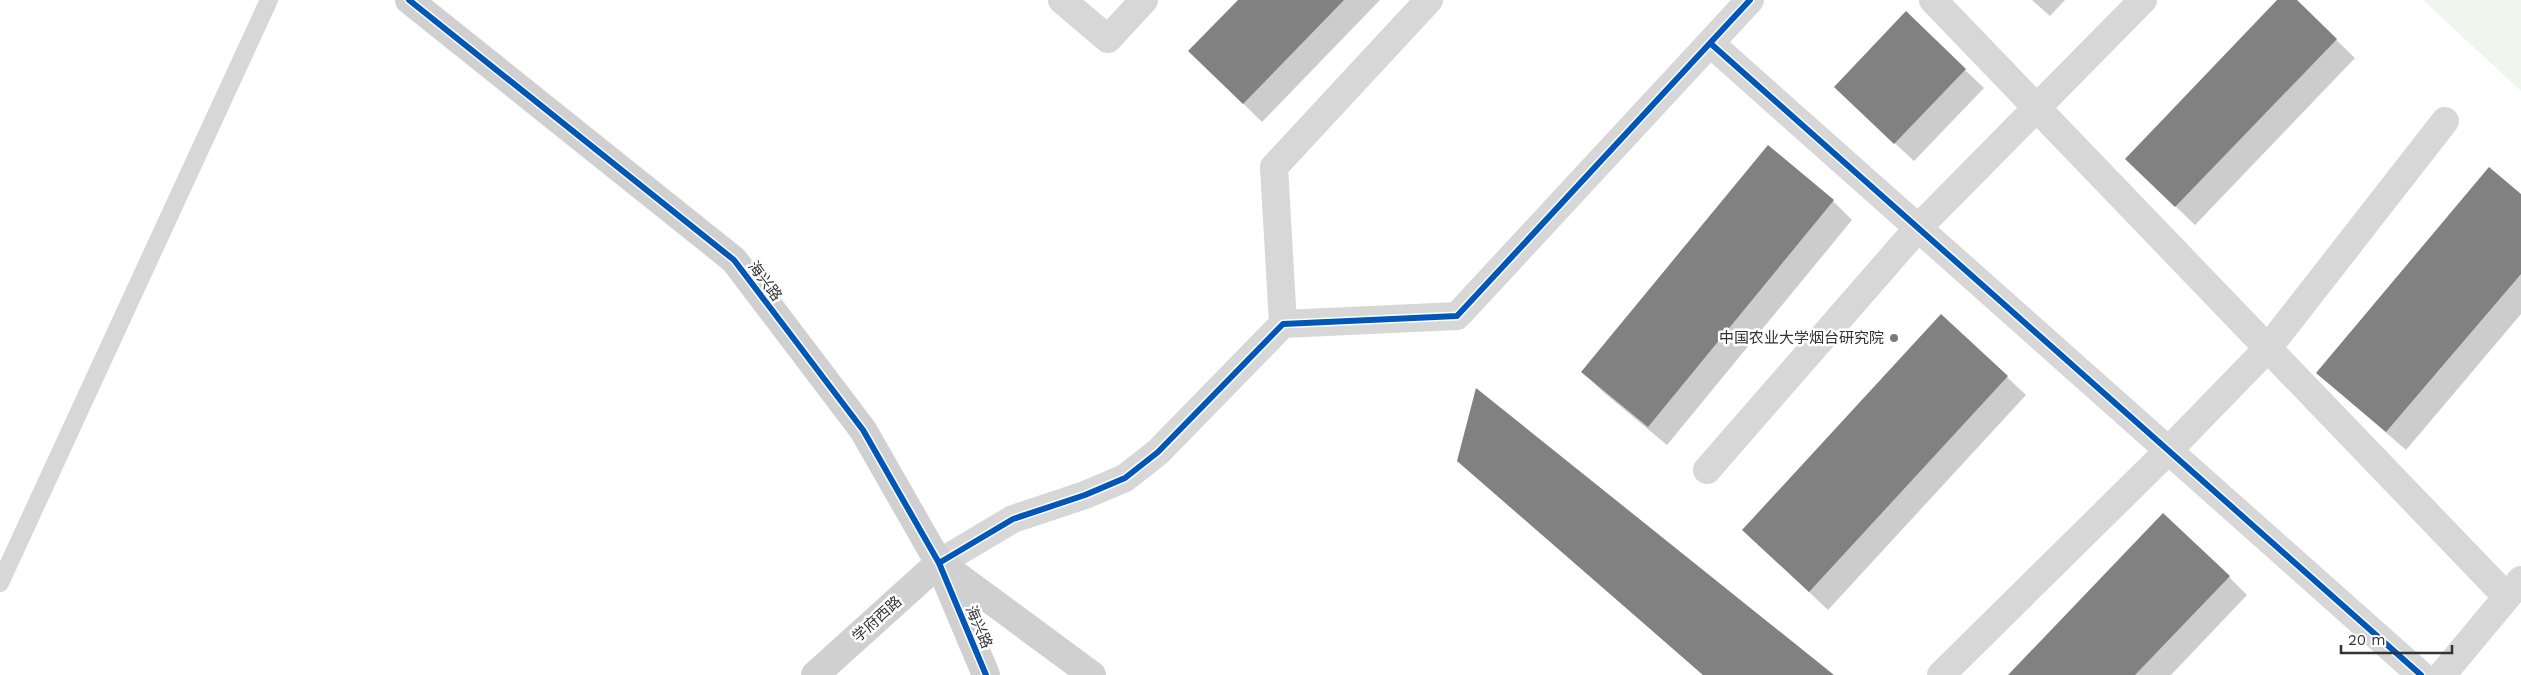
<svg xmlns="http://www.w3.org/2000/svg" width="2521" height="675" font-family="'Work Sans','Noto Sans SC',sans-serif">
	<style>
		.green { fill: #f1f5ed }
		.shadow { fill: #0003 }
		.building { fill: #818181 }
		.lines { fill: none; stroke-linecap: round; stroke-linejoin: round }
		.lane { stroke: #d7d7d7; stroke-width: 18 }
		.street { stroke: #d7d7d7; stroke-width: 28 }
		.secondary { stroke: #d0d0d0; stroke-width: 28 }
		.cycleway-casing { stroke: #fff; stroke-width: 9 }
		.cycleway { stroke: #0057b8; stroke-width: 6 }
		.poi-dot { fill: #7a7a7a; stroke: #fff; stroke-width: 2 }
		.labels { text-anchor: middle; stroke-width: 5; stroke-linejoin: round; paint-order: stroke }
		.street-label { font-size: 15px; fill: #333; stroke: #fff }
		.poi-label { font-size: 15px; fill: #333; stroke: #fff; text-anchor: end }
	</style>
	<rect width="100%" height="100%" fill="#fff"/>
	<path class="green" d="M2423 0H2521V91Z"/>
	<path class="shadow" d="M1239 0H1380L1262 122 1209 70Z
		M2032 0H2065L2050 16Z
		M2279 0H2295L2355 58 2195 225 2145 177Z
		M1965 70 1984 88 1914 161 1854 105Z
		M1768 147 1833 201 1852 220 1667 445 1602 391 1583 372Z
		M2521 196V314L2406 450 2317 373Z
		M1942 316 2026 395 1828 610 1744 530Z
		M1459 460 1832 675H1703Z
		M2229 577 2247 595 2171 675H2010Z"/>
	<path class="building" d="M1238 0H1344L1243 104 1188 51Z
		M2277 0H2297L2337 39 2175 207 2125 159Z
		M1906 11 1966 69 1894 144 1834 87Z
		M1768 145 1834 200 1648 427 1581 372Z
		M2489 167 2521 194V274L2386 432 2316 373Z
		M1941 314 2008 376 1809 592 1742 530Z
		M1476 388 1834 675H1703L1457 461Z
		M2163 513 2230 576 2135 675H2008Z"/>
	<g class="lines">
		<path class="lane" d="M0 583 269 0"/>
		<path class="street" d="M1062 0 1108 39 1144 0
			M1933 0 2507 597
			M1710 43 2421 675
			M1283 324 1274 167 1429 0
			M1707 470 1918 228 2143 0
			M939 563 1013 519 1085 495 1125 478 1158 452 1283 324 1457 316 1750 0
			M1941 675 2168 451 2268 348 2445 121
			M2442 675 2521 580"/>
		<path class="secondary" d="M409 0 734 260 863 430 939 563 986 675
			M940 563 1092 675
			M815 675 939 563"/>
		<defs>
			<path id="cycleway" d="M409 0 734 260 863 430 939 563 986 675
				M1710 43 2421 675
				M939 563 1013 519 1085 495 1125 478 1158 452 1283 324 1457 316 1750 0"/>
		</defs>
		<use href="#cycleway" class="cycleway-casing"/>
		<use href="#cycleway" class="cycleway"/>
	</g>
	<circle class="poi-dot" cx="1894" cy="338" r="5"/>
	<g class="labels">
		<g class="street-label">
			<text transform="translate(765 281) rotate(53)" y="5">海兴路</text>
			<text transform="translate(877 619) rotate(-42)" y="5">学府西路</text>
			<text transform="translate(979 627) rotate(67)" y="5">海兴路</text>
		</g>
		<g class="poi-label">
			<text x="1884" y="343">中国农业大学烟台研究院</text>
		</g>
	</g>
	<path d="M2341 645v8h111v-8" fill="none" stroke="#333333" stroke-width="2.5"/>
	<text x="2348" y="645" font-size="15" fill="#333333" stroke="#ffffff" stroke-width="4" paint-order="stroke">20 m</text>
</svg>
